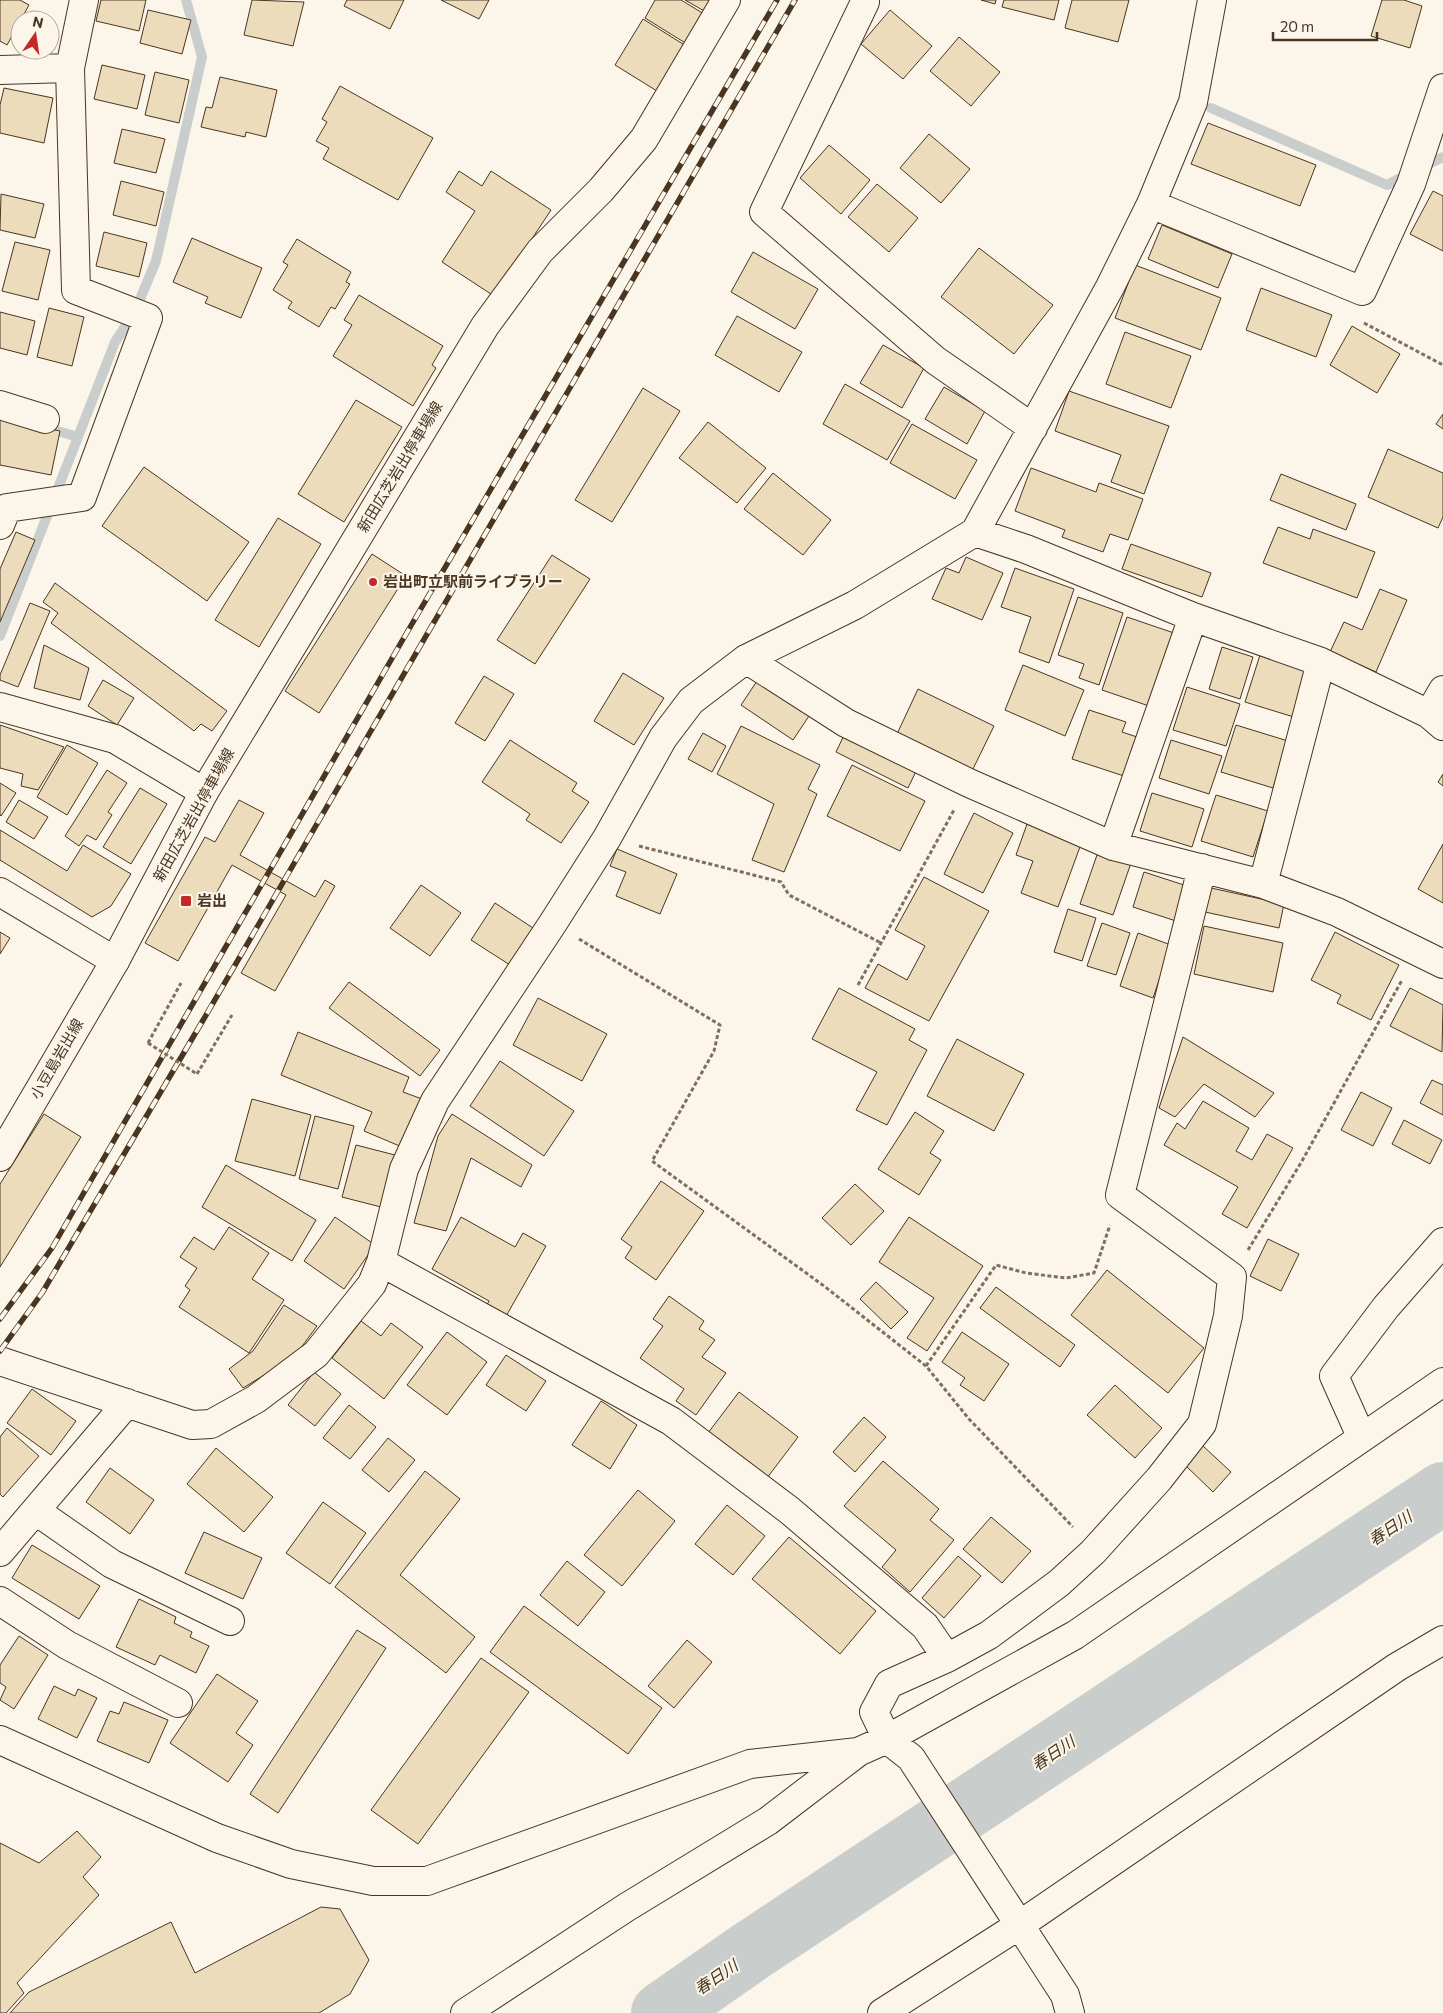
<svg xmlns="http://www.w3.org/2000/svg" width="1443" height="2013" font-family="Commissioner,'Noto Sans JP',sans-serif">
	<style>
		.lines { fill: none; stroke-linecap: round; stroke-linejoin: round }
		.stream { stroke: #c9cecd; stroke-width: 10 }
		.river { stroke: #c9cecd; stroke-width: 62 }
		.building { fill: #ecdcbc; stroke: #4a3520 }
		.minor-casing { stroke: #4a3520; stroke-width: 30 }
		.major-casing { stroke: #4a3520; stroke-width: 30 }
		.path { stroke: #7f6f5c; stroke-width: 3; stroke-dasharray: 4 2.5; stroke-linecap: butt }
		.minor { stroke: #fbf6e9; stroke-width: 28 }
		.major { stroke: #fbf6e9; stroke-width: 28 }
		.rail-casing { stroke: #4a3520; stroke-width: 5.5 }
		.rail { stroke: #fbf6e9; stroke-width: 4; stroke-dasharray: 11; stroke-linecap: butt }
		.path-bridge { stroke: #7f6f5c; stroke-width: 3; stroke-dasharray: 4 2.5; stroke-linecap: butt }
		.poi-dot { fill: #c62828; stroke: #fbf6e9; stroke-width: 2 }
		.labels { text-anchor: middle; stroke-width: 4; stroke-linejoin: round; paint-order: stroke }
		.street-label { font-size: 15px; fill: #4a3520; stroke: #fbf6e9 }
		.poi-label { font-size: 15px; font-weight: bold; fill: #4a3520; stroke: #fbf6e9; text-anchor: start }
		.water-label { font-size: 16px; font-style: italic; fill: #4a3520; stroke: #fbf6e9 }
	</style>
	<rect width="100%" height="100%" fill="#fbf6e9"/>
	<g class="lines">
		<path class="stream" d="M1211 108 1387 185 1408 174
			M1421 168 1443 157
			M78 437 115 342 135 311 156 261 202 57 186 0
			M0 636 78 437 47 428"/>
		<path class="river" d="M662 2013 751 1951 1443 1493"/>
	</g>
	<path class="building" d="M0 0H20L29 5 7 45 0 41Z
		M101 0H146L139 31 96 21Z
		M252 0 304 2 293 46 244 35Z
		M347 0H404L390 29 344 6Z
		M441 0H489L479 19Z
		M655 0H681L704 14 687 44 645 18Z
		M685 0H713L706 12Z
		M981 0H996L995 4Z
		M1004 0H1059L1054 20 1002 7Z
		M1072 0H1129L1118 42 1065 28Z
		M1382 0H1404L1422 6 1410 48 1371 36Z
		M148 10 191 20 182 54 140 43Z
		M890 10 932 46 903 79 861 44Z
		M643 19 686 46 657 91 615 65Z
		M959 37 1000 72 971 106 930 71Z
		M102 65 145 75 137 109 94 99Z
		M155 72 189 80 179 123 145 115Z
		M220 77 277 90 266 137 246 132 245 137 201 127 206 107 212 108Z
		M340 86 433 138 398 200 323 159 329 148 316 141 327 122 322 119Z
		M4 88 53 98 44 143 0 133V105Z
		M1208 123 1316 165 1300 206 1191 164Z
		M122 129 165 139 156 173 114 163Z
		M929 134 970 169 941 203 900 168Z
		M829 145 870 180 841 214 800 178Z
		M459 171 482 186 491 171 551 210 494 296 442 262 475 211 446 192Z
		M121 181 164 192 156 226 113 215Z
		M877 184 918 218 889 252 848 217Z
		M1433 191 1443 196V251L1410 234Z
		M1 194 44 204 35 238 0 230Z
		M1162 225 1232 254 1218 288 1148 259Z
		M104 232 147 243 139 277 96 266Z
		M192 238 262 268 241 318 205 303 208 297 173 282Z
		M297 239 351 272 346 282 350 284 335 309 331 307 319 327 288 308 292 302 273 290 288 265 283 262Z
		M15 242 50 250 38 300 2 291Z
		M979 248 1053 305 1014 354 941 297Z
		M753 252 818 289 795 329 731 292Z
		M1135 265 1221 298 1201 350 1115 318Z
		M1261 288 1332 315 1316 357 1246 330Z
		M359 295 443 346 432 365 436 368 413 406 333 356 352 325 344 320Z
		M49 308 84 317 72 366 37 357Z
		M0 312 35 321 27 355 0 348Z
		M737 316 802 352 779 392 715 355Z
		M1352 326 1400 354 1377 393 1330 365Z
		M1125 332 1191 356 1171 408 1106 384Z
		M883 345 924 368 902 408 860 383Z
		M845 384 910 421 887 460 823 424Z
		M944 387 985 411 967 444 925 419Z
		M643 388 680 411 612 522 575 500Z
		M1069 391 1169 426 1144 494 1111 482 1121 455 1055 431Z
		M356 400 402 427 344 522 298 494Z
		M1443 414V429L1436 424Z
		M0 419 60 431 51 475 0 465Z
		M708 422 766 468 737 503 679 458Z
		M912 424 977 460 955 499 890 463Z
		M1388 449 1443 473V517L1438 528 1368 497Z
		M144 467 249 542 207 601 102 526Z
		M1031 468 1096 492 1099 483 1143 499 1128 540 1110 534 1103 552 1062 537 1065 530 1015 511Z
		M773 473 831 520 803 555 744 509Z
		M1281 474 1356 504 1346 530 1270 500Z
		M278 518 321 544 259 647 215 620Z
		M1278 527 1310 539 1313 529 1375 552 1357 598 1263 563Z
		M16 532 35 540 0 622V569Z
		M1131 544 1211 573 1202 597 1122 569Z
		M372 554 406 576 319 713 285 691Z
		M552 555 590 579 535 664 497 640Z
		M966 557 1003 573 982 620 932 599 946 568 959 573Z
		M1015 568 1074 589 1049 663 1019 652 1031 617 1001 607Z
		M55 583 227 711 212 731 201 724 194 731 51 623 58 613 43 602Z
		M1380 589 1407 600 1376 672 1330 652 1344 622 1362 630Z
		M1078 597 1123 613 1099 685 1079 678 1084 664 1058 655Z
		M30 603 50 611 18 687 0 680V675Z
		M1127 617 1174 633 1149 706 1102 690Z
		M44 645 89 668 80 700 34 688Z
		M1222 647 1253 657 1240 699 1209 689Z
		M1260 655 1312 671 1297 718 1245 702Z
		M1023 665 1084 690 1065 736 1005 710Z
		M623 673 664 698 634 745 594 721Z
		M484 676 514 694 485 741 455 723Z
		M759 678 811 713 793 740 741 705Z
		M103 680 134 698 117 725 88 706Z
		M1187 687 1240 704 1226 746 1173 730Z
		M918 689 994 726 972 771 897 734Z
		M1089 710 1126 722 1122 732 1137 737 1124 776 1072 759Z
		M0 725 64 747 38 790 21 786 23 774 0 768Z
		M1236 725 1288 741 1273 788 1221 772Z
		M741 726 820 765 808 789 817 794 784 872 752 860 774 804 717 774Z
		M846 731 918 767 908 788 836 752Z
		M703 733 726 746 712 772 688 759Z
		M510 740 577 783 572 791 589 802 561 843 526 820 530 814 482 782Z
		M1171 740 1222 756 1209 794 1159 778Z
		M67 745 98 763 67 815 37 797Z
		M852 765 925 801 900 851 827 816Z
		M107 770 127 783 108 812 112 815 96 840 87 835 79 846 65 836Z
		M1443 774V786L1438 782Z
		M0 783 16 793 1 816 0 815Z
		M140 788 167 804 131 864 103 847Z
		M1152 793 1204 809 1192 847 1140 831Z
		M1216 795 1268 811 1253 857 1201 841Z
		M19 800 48 817 34 839 6 822Z
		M239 800 264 813 240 855 315 897 325 880 335 886 275 991 241 973 286 895 232 865 178 961 145 943 205 837 215 842Z
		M974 813 1013 833 983 893 944 874Z
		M1027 824 1081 844 1058 907 1021 893 1033 861 1016 855Z
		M0 830 67 871 83 845 131 874 111 906 92 917 0 860Z
		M1443 844V903L1418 889Z
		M617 849 677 874 660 914 616 896 626 872 610 866Z
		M1098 852 1131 863 1113 915 1080 904Z
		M1144 872 1187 886 1176 921 1133 907Z
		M924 877 989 911 929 1021 865 988 878 964 907 980 925 946 895 930Z
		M421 885 461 913 430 956 390 928Z
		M1211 888 1284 904 1279 928 1205 912Z
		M495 903 533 928 510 965 471 940Z
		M1068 909 1096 918 1082 961 1054 952Z
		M1102 923 1130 933 1116 975 1087 966Z
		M1204 926 1283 943 1273 992 1194 974Z
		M0 932 10 938 0 954Z
		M1335 932 1399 965 1371 1020 1337 1003 1341 995 1311 980Z
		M1138 933 1171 945 1153 998 1120 986Z
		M349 982 440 1050 420 1076 329 1008Z
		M839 988 915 1029 909 1040 927 1050 887 1125 856 1110 877 1072 812 1039Z
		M1410 988 1443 1005 1442 1052 1390 1026Z
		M538 998 607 1034 582 1081 513 1045Z
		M298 1032 409 1077 403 1092 422 1099 402 1147 364 1131 372 1112 281 1075Z
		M1183 1037 1274 1093 1255 1117 1204 1084 1175 1117 1159 1108Z
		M957 1039 1024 1074 994 1131 927 1096Z
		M500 1061 574 1111 544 1156 470 1106Z
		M1432 1080 1443 1085V1115L1420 1103Z
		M1361 1092 1392 1108 1373 1146 1341 1130Z
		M252 1099 311 1115 295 1176 235 1161Z
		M1203 1101 1249 1128 1236 1151 1252 1160 1267 1134 1293 1148 1247 1228 1222 1214 1238 1187 1164 1145 1177 1123 1185 1129Z
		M915 1112 944 1131 930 1153 941 1160 919 1195 878 1169Z
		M44 1114 81 1137 0 1267V1184Z
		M452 1114 532 1165 521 1187 471 1158 446 1231 414 1223 438 1136Z
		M315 1116 354 1126 338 1189 299 1179Z
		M1404 1120 1442 1140 1430 1164 1392 1144Z
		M356 1145 395 1155 381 1207 342 1197Z
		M226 1165 316 1220 292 1261 202 1207Z
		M661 1181 704 1211 656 1280 625 1258 632 1247 621 1239Z
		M855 1184 884 1211 851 1245 822 1218Z
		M335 1217 375 1245 344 1289 304 1261Z
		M461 1217 515 1247 523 1233 546 1246 505 1318 485 1308 489 1301 432 1269Z
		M909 1217 983 1266 927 1351 907 1338 934 1298 879 1262Z
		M229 1227 269 1253 252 1279 284 1300 249 1353 179 1307 190 1290 185 1286 197 1268 180 1257 194 1237 214 1250Z
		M1268 1239 1299 1254 1281 1291 1250 1276Z
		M1107 1270 1204 1348 1168 1393 1071 1315Z
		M876 1282 908 1312 891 1329 860 1299Z
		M996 1287 1075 1345 1060 1367 980 1308Z
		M669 1296 704 1321 699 1329 715 1340 702 1357 726 1373 696 1415 676 1401 684 1389 640 1358 663 1326 653 1319Z
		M284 1305 317 1326 300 1349 274 1369 243 1388 229 1369 253 1351Z
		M361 1321 381 1336 391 1323 423 1347 384 1399 332 1358Z
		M447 1332 487 1362 447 1415 407 1385Z
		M962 1332 1009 1364 984 1401 960 1385 965 1378 942 1362Z
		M506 1355 546 1381 526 1411 486 1385Z
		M314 1372 341 1394 315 1426 288 1405Z
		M1115 1385 1162 1428 1135 1458 1087 1415Z
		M32 1389 76 1421 51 1455 7 1423Z
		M739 1392 798 1437 767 1478 708 1433Z
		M601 1401 637 1425 610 1469 572 1445Z
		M349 1405 376 1427 350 1459 323 1438Z
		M864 1417 886 1437 855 1472 833 1452Z
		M7 1428 39 1456 3 1497 0 1494V1437Z
		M388 1438 415 1460 389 1492 362 1470Z
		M1202 1445 1231 1472 1213 1492 1184 1464Z
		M216 1448 273 1497 244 1532 187 1484Z
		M883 1461 939 1509 930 1520 954 1540 910 1592 882 1567 896 1550 844 1506Z
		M110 1468 154 1500 130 1534 86 1502Z
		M425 1471 460 1499 400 1575 475 1637 446 1673 335 1587Z
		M638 1490 675 1521 622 1586 584 1555Z
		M323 1502 366 1533 330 1584 286 1553Z
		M727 1505 765 1536 733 1575 695 1544Z
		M991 1517 1031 1551 1002 1583 963 1549Z
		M204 1532 262 1558 243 1599 185 1573Z
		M789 1537 876 1611 840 1654 752 1579Z
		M32 1545 100 1586 79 1619 12 1578Z
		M958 1556 981 1576 944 1618 922 1598Z
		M567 1561 605 1592 578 1626 540 1595Z
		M139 1599 176 1617 174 1623 192 1632 190 1637 209 1646 196 1673 160 1655 155 1665 116 1647Z
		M524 1606 662 1708 628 1754 490 1652Z
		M357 1630 386 1648 278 1813 250 1794Z
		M19 1636 48 1655 14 1709 0 1700 6 1687 0 1683V1665Z
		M687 1640 712 1662 674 1708 648 1686Z
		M481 1658 529 1692 418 1844 371 1810Z
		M217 1674 258 1701 236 1733 253 1745 228 1782 170 1743Z
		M54 1686 75 1696 78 1689 97 1698 77 1738 38 1719Z
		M124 1702 168 1720 149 1763 97 1741 110 1711 119 1714Z
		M77 1831 101 1857 83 1877 99 1895 17 1983 24 1993 6 2013H0V1843L39 1863Z
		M321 1907 340 1909 369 1960 350 1994 319 2013H10L29 1992 171 1922 195 1973Z"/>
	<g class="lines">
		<defs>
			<path id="minor" d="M865 2 764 212 935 360 1033 428
				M0 70 70 68
				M1151 204 1362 291 1411 184 1443 88
				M0 405 45 419
				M0 525 7 508 82 497 148 318 76 290 70 68 84 0
				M975 532 1026 549 1193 617 1321 662 1429 714 1443 726
				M746 659 846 723 969 783 1113 846 1263 884 1337 912 1443 964
				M0 707 115 739 204 792
				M1429 714 1443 690
				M1113 846 1193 617
				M1263 884 1321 662
				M0 892 115 961
				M381 1262 671 1421 789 1510 925 1626 947 1658 889 1684 874 1712 887 1739 911 1758 1065 1995 1070 2013
				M0 1361 192 1425 211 1424 256 1399 316 1354 372 1284 381 1262 404 1169 435 1101 553 923 607 838 663 738 691 701 746 659 855 605 975 532 1110 287 1151 204 1193 102 1212 0
				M1361 1436 1334 1376 1386 1307 1443 1242
				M36 1511 112 1564 230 1621
				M0 1552 127 1403
				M0 1601 67 1645 178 1703
				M947 1658 989 1635 1059 1583 1093 1552 1159 1479 1202 1424 1228 1316 1232 1277 1120 1195 1202 868
				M0 1740 217 1838 291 1864 373 1881H427L750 1764 858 1752 887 1739 1075 1635 1443 1382
				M465 2013 627 1907 768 1821 857 1753
				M882 2013 1018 1926 1397 1667 1443 1640"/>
			<path id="major" d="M0 1157 115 961 204 792 485 326 540 251 601 190 644 139 726 0"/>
		</defs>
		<use href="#minor" class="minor-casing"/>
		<use href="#major" class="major-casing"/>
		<path class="path" d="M1364 323 1443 365
			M639 846 781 882 789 895 881 943
			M579 939 720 1025 714 1051 652 1161 824 1286 926 1366 969 1419 1073 1527
			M858 985 954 810
			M148 1043 181 983
			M197 1074 232 1015
			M1248 1250 1302 1161 1402 980
			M926 1366 996 1265 1026 1273 1066 1278 1094 1273 1110 1225"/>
		<use href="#minor" class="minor"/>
		<use href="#major" class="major"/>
		<defs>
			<path id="rail" d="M0 1319 52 1248 402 641 777 0
				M0 1351 42 1293 202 1022 795 0"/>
		</defs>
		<use href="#rail" class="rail-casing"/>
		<use href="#rail" class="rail"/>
		<path class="path-bridge" d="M148 1043 197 1074"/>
	</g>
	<g class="poi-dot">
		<circle cx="373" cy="582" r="5"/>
		<rect x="180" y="895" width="12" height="12" rx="2.5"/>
	</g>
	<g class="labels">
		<g class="street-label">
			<text transform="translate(400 467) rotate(-59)" y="5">新田広芝岩出停車場線</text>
			<text transform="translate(194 815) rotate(-61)" y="5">新田広芝岩出停車場線</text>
			<text transform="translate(57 1059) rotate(-60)" y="5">小豆島岩出線</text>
		</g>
		<g class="poi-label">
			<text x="383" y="587">岩出町立駅前ライブラリー</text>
			<text x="197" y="906">岩出</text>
		</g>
		<g class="water-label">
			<text transform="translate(1390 1528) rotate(-34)" y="6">春日川</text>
			<text transform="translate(1053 1753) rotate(-34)" y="6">春日川</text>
			<text transform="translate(716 1977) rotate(-34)" y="6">春日川</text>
		</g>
	</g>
	<g transform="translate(35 35) rotate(13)"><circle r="24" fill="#fbf6e9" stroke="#b4a999"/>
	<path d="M0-4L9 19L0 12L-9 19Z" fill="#c62828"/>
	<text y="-8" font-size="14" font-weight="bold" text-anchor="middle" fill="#4a3520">N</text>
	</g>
	<path d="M1273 32v8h104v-8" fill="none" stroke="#4a3520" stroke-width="2.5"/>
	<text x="1280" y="32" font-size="15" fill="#4a3520" stroke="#fbf6e9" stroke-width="4" paint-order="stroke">20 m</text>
</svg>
